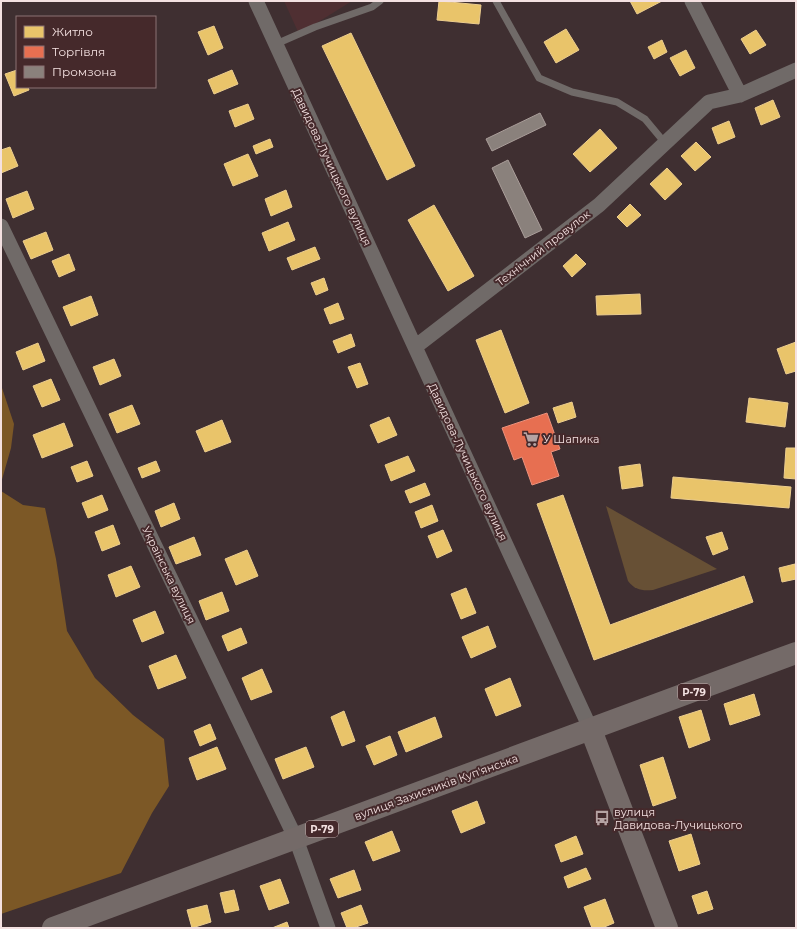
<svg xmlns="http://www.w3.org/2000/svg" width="797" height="929" font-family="Montserrat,sans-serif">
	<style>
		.built { fill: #4f2f32 }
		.green { fill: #675035 }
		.forest { fill: #7c5826 }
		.homes { fill: #e9c46a; stroke: #eccd8e }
		.shops { fill: #e76f51; stroke: #eb917c }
		.industry { fill: #8a817c; stroke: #aa9e9a }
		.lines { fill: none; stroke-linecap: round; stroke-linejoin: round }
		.service { stroke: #706a68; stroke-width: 7 }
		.minor { stroke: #706a68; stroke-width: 15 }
		.primary { stroke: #746a68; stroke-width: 22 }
		.labels { text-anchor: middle; stroke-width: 4; stroke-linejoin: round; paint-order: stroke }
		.shield { fill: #45292b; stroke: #c0aaaa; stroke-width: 1 }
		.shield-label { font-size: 10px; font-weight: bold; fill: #f4e1e1 }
		.street-label { font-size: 11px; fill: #f4e1e1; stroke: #45292b }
		.poi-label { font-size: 11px; fill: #f4e1e1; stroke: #45292b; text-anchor: start }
	</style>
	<rect width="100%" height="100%" fill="#3f2f31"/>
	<path class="built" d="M284 1H352L299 34Z"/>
	<path class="green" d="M606 506 717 569 653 590C642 591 635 590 628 581Z"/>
	<path class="forest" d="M1 385 14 424 11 448 1 483Z
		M1 491 23 505 45 508 56 559 67 631 95 678 133 715 164 739 169 786 152 813 121 873 1 914Z"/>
	<path class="homes" d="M439 1 481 5 479 24 437 20Z
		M630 1H662L637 14Z
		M214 26 223 48 208 55 198 32Z
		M566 29 579 50 556 63 544 42Z
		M756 30 766 45 750 54 741 39Z
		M351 33 415 166 387 180 322 46Z
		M662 40 667 52 654 59 648 47Z
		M686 50 695 68 680 76 670 58Z
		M17 70V87H28L29 90 14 96 5 74Z
		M232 70 238 84 214 94 208 80Z
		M773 100 780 117 761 125 755 108Z
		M248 104 254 119 235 127 229 111Z
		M729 121 735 137 718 144 712 128Z
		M600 129 617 148 590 172 573 154Z
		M270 139 273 147 256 154 253 146Z
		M696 142 711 157 695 171 681 156Z
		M10 147 18 166 1 173V150Z
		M248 154 258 176 233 186 224 164Z
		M667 168 682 184 665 200 650 184Z
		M286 190 292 207 271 216 265 199Z
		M27 191 34 209 13 218 6 199Z
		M630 204 641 215 627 227 617 217Z
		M434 205 474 276 448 291 408 220Z
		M288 222 295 240 269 251 262 233Z
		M46 232 53 250 31 259 23 241Z
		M315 247 320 259 292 270 287 258Z
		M69 254 75 270 59 277 52 261Z
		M576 254 586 264 572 277 563 266Z
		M324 278 328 290 316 295 311 283Z
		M640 294 641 314 597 315 596 296Z
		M91 296 98 315 71 326 63 307Z
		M338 303 344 319 330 324 324 309Z
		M501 330 529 403 505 413 476 340Z
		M351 334 355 346 338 353 333 341Z
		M796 342V371L786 374 777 349Z
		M38 343 45 361 23 370 16 352Z
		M114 359 121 376 100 385 93 367Z
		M360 363 368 384 357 388 348 367Z
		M51 379 60 400 42 407 33 386Z
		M749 398 788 403 785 427 746 422Z
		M572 402 576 417 558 423 553 408Z
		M132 405 140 424 117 433 109 414Z
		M389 417 397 435 378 443 370 425Z
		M222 420 231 442 205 452 196 431Z
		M64 423 73 446 42 458 33 435Z
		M786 448H796V479L784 478Z
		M408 456 415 471 391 481 385 465Z
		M87 461 93 476 77 482 71 467Z
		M156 461 160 471 142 478 138 468Z
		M640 464 643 486 622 489 619 467Z
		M673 477 791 487 789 508 671 498Z
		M425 483 430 495 410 503 405 491Z
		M102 495 108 510 88 518 82 503Z
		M563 495 610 625 744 576 753 602 594 660 537 504Z
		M174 503 180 519 161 527 155 511Z
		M432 505 438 521 421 528 415 512Z
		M113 525 120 544 102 551 95 532Z
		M443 530 452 551 437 558 428 536Z
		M722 532 728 549 713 555 706 537Z
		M194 537 201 555 176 564 169 547Z
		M247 550 258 576 236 585 225 559Z
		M795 564 796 579 782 582 779 568Z
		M131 566 140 587 116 597 108 575Z
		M466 588 476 613 461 619 451 594Z
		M222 592 229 611 206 620 199 601Z
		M155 611 164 633 142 642 133 620Z
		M488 626 496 647 471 658 462 637Z
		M241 628 247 643 228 651 222 636Z
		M176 655 186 678 158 689 149 666Z
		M262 669 272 692 251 700 242 678Z
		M510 678 521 706 496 716 485 689Z
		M754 694 760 715 730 725 724 704Z
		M701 710 710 740 689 748 679 717Z
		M344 711 355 741 342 746 331 717Z
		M435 717 442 737 406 752 398 732Z
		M210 724 216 739 200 746 194 731Z
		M390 736 397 755 374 765 366 746Z
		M217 747 226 769 197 780 189 758Z
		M306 747 314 767 283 779 275 759Z
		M663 757 676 798 653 806 640 765Z
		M477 801 485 823 461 833 452 811Z
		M392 831 400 851 373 861 365 842Z
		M691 834 700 864 679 871 669 841Z
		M576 836 583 854 561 862 555 845Z
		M586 868 591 879 568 888 564 877Z
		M354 870 361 890 338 898 330 879Z
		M280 879 289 903 269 910 260 886Z
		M234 890 239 910 225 913 220 893Z
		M707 891 713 909 698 914 692 896Z
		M605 899 614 923 602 928H592L584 907Z
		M207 905 211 922 192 928 187 910Z
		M361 905 368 923 353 928H347L341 913Z
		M287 922 289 928H272Z"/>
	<path class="shops" d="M547 413 560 449 551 452 559 476 532 485 522 457 514 460 502 428Z"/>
	<path class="industry" d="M540 113 546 125 492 151 486 139Z
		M508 160 542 230 525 238 492 168Z"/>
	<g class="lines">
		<path class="service" d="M496 1 539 78 572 92 617 102 645 119 665 143
			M276 44 315 27 372 7 380 1"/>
		<path class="minor" d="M256 1 591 730
			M692 1 740 95
			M1 226 296 839 328 928
			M415 347 599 205 709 102 740 95 796 70"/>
		<path class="primary" d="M591 730 667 928
			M53 928 796 653"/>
	</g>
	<defs>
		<symbol id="supermarket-bare" viewBox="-9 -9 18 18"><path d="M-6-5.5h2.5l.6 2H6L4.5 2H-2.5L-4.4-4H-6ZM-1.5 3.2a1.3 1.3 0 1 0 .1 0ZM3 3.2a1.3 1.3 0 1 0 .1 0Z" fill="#b5a3a3" stroke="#45292b" stroke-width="2.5" paint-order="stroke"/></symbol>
		<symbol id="bus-bare" viewBox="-9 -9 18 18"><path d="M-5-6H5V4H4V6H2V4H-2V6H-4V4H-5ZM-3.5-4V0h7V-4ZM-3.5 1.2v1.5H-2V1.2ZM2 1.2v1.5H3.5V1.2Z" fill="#b5a3a3" stroke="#45292b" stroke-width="2.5" paint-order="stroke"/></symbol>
	</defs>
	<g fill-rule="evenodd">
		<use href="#supermarket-bare" x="520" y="428" width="22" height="22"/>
		<use href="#bus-bare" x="591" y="807" width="22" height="22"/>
	</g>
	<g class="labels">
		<g class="shield">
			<rect x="678" y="684" width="32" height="16" rx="3"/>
			<rect x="306" y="821" width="32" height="16" rx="3"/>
		</g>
		<g class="shield-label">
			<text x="694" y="696">Р-79</text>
			<text x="322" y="833">Р-79</text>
		</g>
		<g class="street-label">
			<text transform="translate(332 167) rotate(65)" y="4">Давидова-Лучицького вулиця</text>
			<text transform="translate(543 248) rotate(-38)" y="4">Технічний провулок</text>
			<text transform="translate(468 462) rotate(65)" y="4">Давидова-Лучицького вулиця</text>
			<text transform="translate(169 575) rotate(64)" y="4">Українська вулиця</text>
			<text transform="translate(436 787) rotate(-20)" y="4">вулиця Захисників Куп'янська</text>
		</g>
		<g class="poi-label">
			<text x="543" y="443">У Шапика</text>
			<text x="614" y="816">вулиця<tspan x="614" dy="13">Давидова-Лучицького</tspan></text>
		</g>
	</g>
	<rect width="797" height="929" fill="none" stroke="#f4e1e1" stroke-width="4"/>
	<rect x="16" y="16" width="140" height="72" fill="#45292b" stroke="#8b7374"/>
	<rect x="24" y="26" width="20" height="12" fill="#e9c46a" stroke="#8b7374"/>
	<text x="52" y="36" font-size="12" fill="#f4e1e1">Житло</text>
	<rect x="24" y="46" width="20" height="12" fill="#e76f51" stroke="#8b7374"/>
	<text x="52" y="56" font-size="12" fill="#f4e1e1">Торгівля</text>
	<rect x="24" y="66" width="20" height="12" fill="#8a817c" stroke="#8b7374"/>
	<text x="52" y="76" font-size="12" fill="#f4e1e1">Промзона</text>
</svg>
